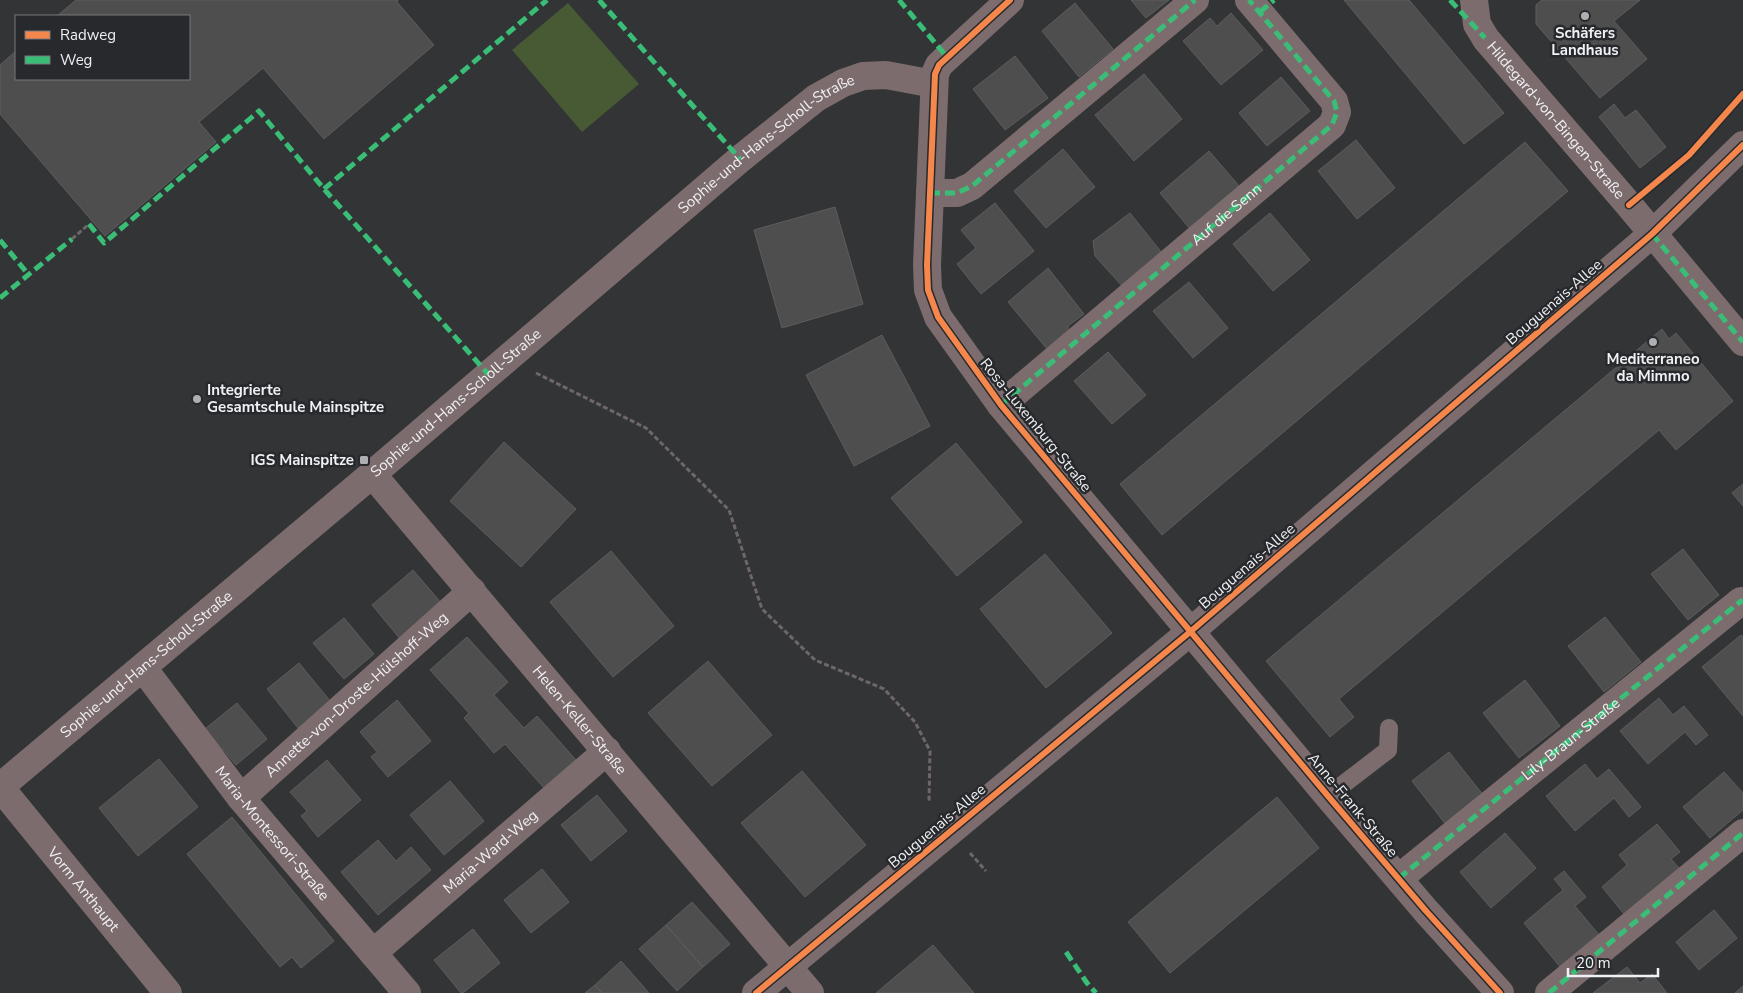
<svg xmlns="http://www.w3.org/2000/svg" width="1743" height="993" font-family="'Nunito Sans',sans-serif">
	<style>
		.green { fill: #475a33 }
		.building { fill: #4e4e4f; stroke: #5d5d5e }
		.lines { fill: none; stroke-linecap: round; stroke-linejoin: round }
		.path { stroke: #6e6769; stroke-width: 3; stroke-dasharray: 5 2.5; stroke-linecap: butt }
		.lane { stroke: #7d6c6e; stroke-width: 18 }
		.street { stroke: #7d6c6e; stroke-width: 28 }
		.quiet { stroke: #3abd76; stroke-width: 5; stroke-dasharray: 10 5; stroke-linecap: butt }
		.cycleway-casing { stroke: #27292c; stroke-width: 9 }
		.cycleway { stroke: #f5874c; stroke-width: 6 }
		.poi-dot { fill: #aeafb2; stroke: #27292c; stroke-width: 2 }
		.labels { text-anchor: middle; stroke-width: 5; stroke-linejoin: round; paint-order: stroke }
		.poi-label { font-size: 15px; font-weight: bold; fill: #f0f1f4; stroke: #27292c }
		.street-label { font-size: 15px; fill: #f0f1f4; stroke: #27292c }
	</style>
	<rect width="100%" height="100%" fill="#323436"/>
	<path class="green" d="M568 3 639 84 582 132 512 50Z"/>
	<path class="building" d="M76 0H398L397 2 434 45 324 139 263 68 199 122 216 142 105 236 0 114V65L16 51V79H189V16H57Z
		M1131 0H1169L1146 18Z
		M1344 0H1409L1504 113 1464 144Z
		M1542 0H1640L1614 21 1647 59 1600 98 1536 24V5Z
		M1075 3 1113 49 1079 77 1042 31Z
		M1231 13 1263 50 1221 85 1183 41 1210 18 1217 26Z
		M1015 56 1048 98 1005 130 973 89Z
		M1144 74 1182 119 1134 161 1095 115Z
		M1281 77 1310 111 1267 146 1239 113Z
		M1614 104 1625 118 1636 110 1666 147 1640 168 1599 117Z
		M1356 140 1395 188 1357 219 1318 171Z
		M1525 142 1568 191 1162 535 1120 484Z
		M1063 149 1095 187 1046 228 1014 191Z
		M1209 151 1240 187 1190 229 1160 193Z
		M995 203 1034 251 981 294 957 264 976 248 961 230Z
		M835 207 863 304 782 328 754 230Z
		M1130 213 1162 253 1122 286 1095 256 1093 241Z
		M1270 213 1310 260 1273 291 1233 244Z
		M1048 268 1084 314 1068 326V334L1047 349 1008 302Z
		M1189 282 1228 328 1193 358 1153 311Z
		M1662 329 1669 339 1676 333 1733 401 1676 450 1659 430 1339 699 1354 717 1330 737 1266 661Z
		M882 335 930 426 854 466 806 375Z
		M1108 352 1146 395 1112 424 1074 381Z
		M504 442 576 509 521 567 450 501Z
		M956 443 1022 522 957 576 891 498Z
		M1743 484V506L1732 493Z
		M1683 549 1719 595 1688 620 1651 574Z
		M611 551 674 626 613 677 550 602Z
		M1045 554 1112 633 1046 688 980 609Z
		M413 570 443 605 401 640 372 605Z
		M1605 617 1641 662 1604 692 1568 646Z
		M344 618 374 654 344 679 313 643Z
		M1741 635 1743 637V716L1702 667Z
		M467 637 508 682 494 695 524 728 537 716 576 760 544 788 505 744 494 753 464 718 469 713 430 670Z
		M708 661 772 735 712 786 648 713Z
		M299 663 331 702 298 728 267 689Z
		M1525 680 1560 726 1519 758 1483 713Z
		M1659 698 1673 715 1684 706 1708 735 1696 745 1685 732 1648 764 1620 731Z
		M397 700 431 741 388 777 371 757 377 752 360 732Z
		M237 703 267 739 236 765 205 729Z
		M1449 752 1484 796 1447 826 1412 781Z
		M159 759 198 807 138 856 99 808Z
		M327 760 361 800 318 837 301 816 307 811 290 792Z
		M1585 764 1597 779 1609 769 1641 807 1629 817 1614 798 1575 831 1546 796Z
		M802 771 866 845 805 897 741 823Z
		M1724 772 1743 793V810L1710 838 1683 807Z
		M450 781 484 821 444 855 410 815Z
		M597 795 627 831 591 861 561 825Z
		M1277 797 1319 848 1170 973 1128 922Z
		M232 817 334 941 301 968 292 957 280 967 187 854Z
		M1657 824 1680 852 1671 859 1679 868 1624 914 1602 887 1627 865 1619 855Z
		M1505 833 1536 868 1491 908 1460 872Z
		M378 840 396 861 411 847 431 870 378 915 341 872Z
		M542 869 569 902 531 933 504 900Z
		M1564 871 1586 897 1575 906 1599 935 1561 968 1524 923 1563 890 1554 879Z
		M692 902 730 944 703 967 666 925Z
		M1714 910 1737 938 1699 970 1676 942Z
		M666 925 703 967 677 991 639 949Z
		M473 929 500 963 463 993H461L434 960Z
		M933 945 974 993H876Z
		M621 961 649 993H602L595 985Z
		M1627 967 1640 983 1652 974 1667 993H1593Z
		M595 985 602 993H585Z
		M1743 986V993H1735Z"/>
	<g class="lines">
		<path class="path" d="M72 239 89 224
			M536 373 646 428 729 510 762 609 815 660 884 689 915 722 930 751 929 802
			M970 853 986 871"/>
		<path class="lane" d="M1328 796 1388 750 1389 728"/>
		<g class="street">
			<path d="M1010 0 939 65 935 74 927 265 928 290 938 317 1001 405 1328 796 1426 911 1500 993"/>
			<path id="s1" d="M1474 0 1477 24 1486 39 1629 205 1743 342"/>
			<path d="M930 193H957L972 186 1195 0"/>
			<path id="s2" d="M1001 405 1332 125 1337 112 1334 101 1249 0"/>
			<path id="s3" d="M372 474 810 993"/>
			<path id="s4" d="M143 668 241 798 407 993"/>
			<path id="s5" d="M0 787 376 471 740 159 816 98 843 83 863 76 886 75 934 84"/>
			<path id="s6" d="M0 787 168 993"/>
			<path id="s7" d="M241 798 472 591"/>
			<path id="s8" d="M1399 878 1741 601 1743 603"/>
			<path id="s9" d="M373 953 607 751"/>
			<path d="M756 993 1190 632 1652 234 1743 145"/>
			<path d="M1549 993 1743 833"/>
		</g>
		<path class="quiet" d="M599 0 740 159
			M899 0 947 57
			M1450 0 1485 38
			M1260 12 1274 0
			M324 189 547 0
			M930 193H957L972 186 1195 0
			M89 224 104 243 259 111 324 189 488 374
			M1652 234 1743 342
			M0 240 28 274
			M0 298 72 239
			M1001 405 1332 125 1337 112 1334 101 1249 0
			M1399 878 1741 601 1743 603
			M1066 952 1087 983 1096 993
			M1549 993 1743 833"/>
		<defs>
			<path id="cycleway" d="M1010 0 939 65 935 74 927 265 928 290 938 317 1001 405 1328 796 1426 911 1500 993
				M1629 205 1689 155 1743 94
				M756 993 1190 632 1652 234 1743 145"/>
		</defs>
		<use href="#cycleway" class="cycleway-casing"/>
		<use href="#cycleway" class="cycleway"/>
	</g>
	<g class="poi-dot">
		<circle cx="1585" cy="16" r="5"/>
		<circle cx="1653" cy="342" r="5"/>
		<circle cx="197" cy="399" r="5"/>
		<rect x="359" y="455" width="10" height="10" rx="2.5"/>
	</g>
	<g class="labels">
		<g class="poi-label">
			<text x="1585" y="38">Schäfers<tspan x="1585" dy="17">Landhaus</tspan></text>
			<text x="1653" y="364">Mediterraneo<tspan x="1653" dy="17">da Mimmo</tspan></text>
			<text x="207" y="395" text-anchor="start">Integrierte<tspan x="207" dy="17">Gesamtschule Mainspitze</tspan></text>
			<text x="354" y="465" text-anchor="end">IGS Mainspitze</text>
		</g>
		<g class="street-label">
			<text dy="5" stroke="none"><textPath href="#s1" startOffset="149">Hildegard-von-Bingen-Straße</textPath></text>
			<text dy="5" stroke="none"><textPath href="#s5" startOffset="1001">Sophie-und-Hans-Scholl-Straße</textPath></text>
			<text dy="5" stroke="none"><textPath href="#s2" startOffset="295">Auf die Senn</textPath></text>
			<text transform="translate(1554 302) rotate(-41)" y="5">Bouguenais-Allee</text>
			<text dy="5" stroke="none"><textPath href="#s5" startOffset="596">Sophie-und-Hans-Scholl-Straße</textPath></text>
			<text transform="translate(1036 425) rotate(51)" y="5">Rosa-Luxemburg-Straße</text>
			<text transform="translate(1247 566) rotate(-41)" y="5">Bouguenais-Allee</text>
			<text dy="5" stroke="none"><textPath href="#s5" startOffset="191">Sophie-und-Hans-Scholl-Straße</textPath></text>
			<text dy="5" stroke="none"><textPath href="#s7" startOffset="155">Annette-von-Droste-Hülshoff-Weg</textPath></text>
			<text dy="5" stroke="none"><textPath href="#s3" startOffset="322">Helen-Keller-Straße</textPath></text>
			<text dy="5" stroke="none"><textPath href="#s8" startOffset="221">Lily-Braun-Straße</textPath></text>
			<text transform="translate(1353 805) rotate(50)" y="5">Anne-Frank-Straße</text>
			<text transform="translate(937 826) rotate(-40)" y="5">Bouguenais-Allee</text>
			<text dy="5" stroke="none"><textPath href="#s4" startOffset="210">Maria-Montessori-Straße</textPath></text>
			<text dy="5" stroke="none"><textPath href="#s9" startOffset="155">Maria-Ward-Weg</textPath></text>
			<text dy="5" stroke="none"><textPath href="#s6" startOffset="132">Vorm Anthaupt</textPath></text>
		</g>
	</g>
	<rect x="15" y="15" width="175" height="65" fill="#27292c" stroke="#77797c"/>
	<rect x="25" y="31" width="25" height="8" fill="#f5874c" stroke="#77797c"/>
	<text x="60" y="40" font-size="15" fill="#f0f1f4">Radweg</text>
	<rect x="25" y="56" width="25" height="8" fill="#3abd76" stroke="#77797c"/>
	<text x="60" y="65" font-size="15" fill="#f0f1f4">Weg</text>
	<path d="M1568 968v8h90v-8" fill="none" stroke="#f0f1f4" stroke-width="2.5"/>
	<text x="1576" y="968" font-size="15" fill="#f0f1f4" stroke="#27292c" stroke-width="4" paint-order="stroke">20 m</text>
</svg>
